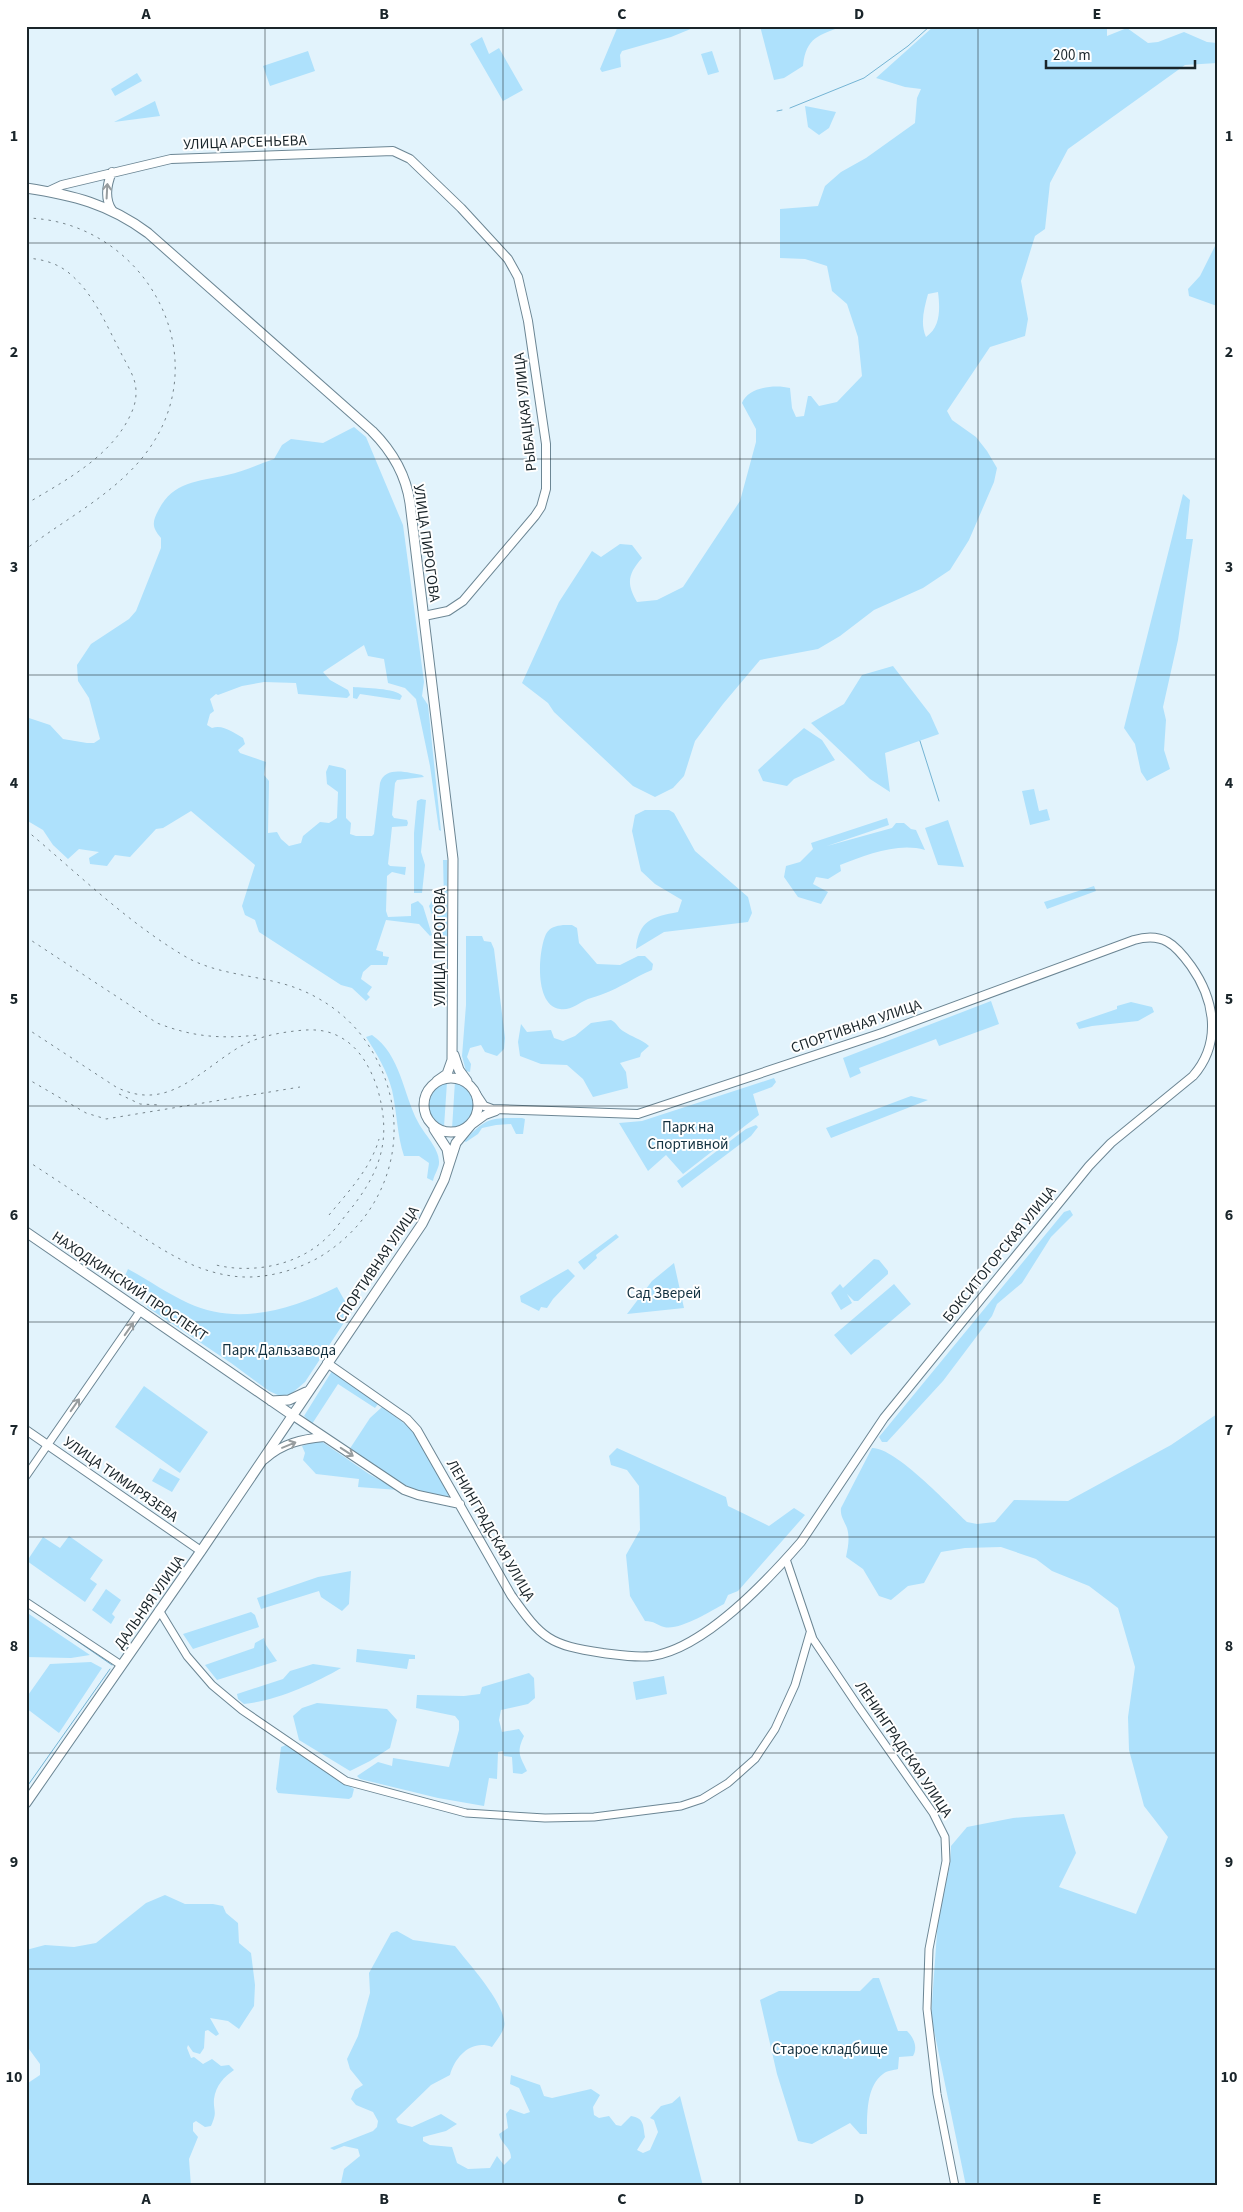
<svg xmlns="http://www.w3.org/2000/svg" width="1243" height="2212" font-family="'Source Sans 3',sans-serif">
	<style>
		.green { fill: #aee1fc; fill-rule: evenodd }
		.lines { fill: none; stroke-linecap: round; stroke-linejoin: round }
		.stream { stroke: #74b4d4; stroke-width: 1 }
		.tertiary-casing { stroke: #6c8694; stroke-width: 9 }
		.secondary-casing { stroke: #6c8694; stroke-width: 10 }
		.primary-casing { stroke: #6c8694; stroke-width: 11 }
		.tertiary { stroke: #fff; stroke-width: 7 }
		.secondary { stroke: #fff; stroke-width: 8 }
		.primary { stroke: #fff; stroke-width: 9 }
		.rail { stroke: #76848b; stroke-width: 1; stroke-dasharray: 2.5 5; stroke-linecap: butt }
		.oneway { stroke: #989d9f }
		.grid { fill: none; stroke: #1a252a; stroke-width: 1; stroke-opacity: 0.55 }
		.labels { text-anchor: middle; stroke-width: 4; stroke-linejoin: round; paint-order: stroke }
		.street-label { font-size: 15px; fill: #1a252a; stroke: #fff }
		.park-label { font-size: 15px; fill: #133140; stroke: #fff }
		.neatline { fill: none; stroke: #1a252a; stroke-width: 2 }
		.grid-label { font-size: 16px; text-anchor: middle; font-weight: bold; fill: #1a252a }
	</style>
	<rect width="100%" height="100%" fill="#e2f3fc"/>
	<path class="green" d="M618 26H698L671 37 622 51 620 55 621 67 602 72 600 69Z
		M760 26H844C819 35 806 37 803 66L784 78 774 80Z
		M934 26H1107V36L1127 28 1148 43 1158 42 1184 32 1207 42 1217 43V63L1185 65 1068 149 1050 183 1045 229 1035 236 1021 281 1028 319 1025 336 990 347 947 411 952 420 976 437 987 451 997 468 994 482 969 540 950 570 923 588 874 610 840 636 818 649 760 660 723 704 695 741 684 776 673 788 655 797 633 786 554 712 548 703 522 683 559 602 592 551 601 557 620 544 632 545 642 558C628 574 626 583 637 602L657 600 683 587 740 501 756 442V429L742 403C748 387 775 384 790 388L792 408 796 417 804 416 808 396H811L819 406 837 402 862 376 858 337 847 304 832 291 827 266 805 259 780 258V209L818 206 825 186 841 172 866 158 915 123 917 98 921 89 905 87 876 78ZM938 292C940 308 941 327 926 337 920 323 924 309 928 294Z
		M482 37 489 54 499 48 523 90 503 101 470 44Z
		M308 51 315 71 270 86 263 66Z
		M712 51 719 72 708 75 701 54Z
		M137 73 142 81 115 96 111 89Z
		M155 101 160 116 114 122Z
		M805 106 836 112 829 128 819 135 808 127Z
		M1217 242V306L1189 296 1188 289 1200 276Z
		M354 427 366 437 403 525 424 682 422 696 428 705 441 831 439 830 430 766 416 699 405 688 388 683 384 659 368 656 364 645 323 672 330 680 348 690 350 695 347 698 298 694 296 683 264 682 242 686 218 695 216 694 210 699 214 711 210 714 207 725 212 728C223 724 234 733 243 738L245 744 238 750 240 753 266 762 264 775 269 781 268 833 277 832 281 839 289 846 301 843 303 836 320 822 329 823 337 818 338 792 327 784 326 772 329 765 343 768 346 770V818L351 823 350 834 356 836H372L374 834 380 783C385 765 409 773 422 775L424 777 397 780 395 783 392 815 394 818 407 820 408 823 407 826 392 827 388 864 390 866 406 867 405 875 392 872 387 876 386 911 388 917 411 916V904L418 901 423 906 432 935 430 936 419 924 386 920 376 950 383 952V956L389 957 387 965H371L363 972 361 979 372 987 367 994 370 997 366 1001 352 988 341 985 259 932 255 920 245 915 242 906 255 865 191 811 163 828 156 829 130 857 115 855 107 866 90 864 89 858 99 852 79 849 68 859 53 845 43 830 26 820V717L50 725 63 739 87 743H94L100 739 89 698 78 681 77 665 91 644 129 619 136 611 161 548V538C152 528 152 522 158 511 173 481 197 482 227 475 243 472 259 464 274 459L282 445 291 439 323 443Z
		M1183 494 1190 500 1186 539H1193L1178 640 1163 707 1166 720 1164 750 1170 769 1147 781 1141 772 1135 744 1124 728Z
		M893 666 930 714 939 734 885 753 890 792 870 779 811 723 844 704 862 675Z
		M353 687C364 688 396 688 402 696L400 700 360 694 357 699 353 698Z
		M804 728 822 740 835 760 794 779 787 786 763 781 758 770Z
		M1034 789 1039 811 1047 809 1050 820 1030 825 1022 791Z
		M421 799 426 800 421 852 425 865 422 893H414V833L417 801Z
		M645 810H669L674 813 695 851 748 897 752 913 748 922 664 932 636 949C639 920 652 917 678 912L682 900 655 884 641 871 632 831 635 815Z
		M887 818 889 825 827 846 892 828 896 823H904L911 829 916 830 925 850C898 842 866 855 840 865L841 871 828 879 816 877 813 884 828 892 821 904 798 897 784 877 786 866 800 862 813 849 811 843Z
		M948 820 964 867 938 865 925 828Z
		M443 860H447V946L445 947 443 946 429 906 432 901 444 900Z
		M1094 886 1096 891 1047 909 1044 902Z
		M563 925H572L577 928 579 943 597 964 620 965 638 956H645L653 964 652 970C635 977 620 988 603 994 599 996 593 997 588 999 579 1003 570 1011 560 1009 534 1006 538 951 546 934 550 927 556 926 563 925Z
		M466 936H482L484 941 491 942 494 949 505 1038 504 1049 497 1056 485 1052 481 1045 470 1048 467 1057 471 1064 470 1072 466 1071 462 1056 466 1005Z
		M991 1001 999 1024 939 1046 936 1039 859 1068 861 1073 850 1078 843 1058Z
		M1131 1002 1152 1007 1154 1012 1138 1021 1092 1026 1079 1029 1076 1023 1117 1009V1006Z
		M611 1020C617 1023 618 1028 623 1031 632 1037 641 1039 649 1046L641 1053 640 1057 620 1063 626 1072 628 1088 593 1097 583 1079 567 1065 541 1064 520 1056 518 1042 521 1024 527 1032 551 1030 554 1038 563 1041 575 1036 591 1023Z
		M372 1035C401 1055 403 1094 418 1122 424 1134 440 1149 439 1163 439 1168 434 1175 433 1181L427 1178 429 1163 419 1156H404C397 1135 397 1112 392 1090 387 1071 377 1054 366 1037Z
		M774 1078 776 1082 772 1087 753 1094 759 1115 683 1174 666 1155 648 1171 619 1123 642 1121Z
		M455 1081C481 1089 478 1125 452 1129Z
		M447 1082 444 1127C418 1119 425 1090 447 1082Z
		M911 1096 928 1100 831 1138 826 1128Z
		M522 1118 525 1119 523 1134H516L511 1124 496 1125 482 1128 478 1134 466 1142 464 1141C487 1117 490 1118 522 1118Z
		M756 1125 758 1127 751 1136 682 1188 677 1181 746 1129Z
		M1070 1210 1073 1215 1051 1237 1022 1283 997 1304 992 1316 943 1381 887 1442H882L879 1437 1064 1212Z
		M616 1234 619 1237 596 1255 597 1258 584 1270 578 1262Z
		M874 1259 879 1260 888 1271V1274L858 1301H854L847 1294 852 1303 841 1310 831 1293 840 1284 843 1288Z
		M674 1263 684 1308 627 1314 652 1281Z
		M128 1269C148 1280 167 1293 188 1303 237 1326 291 1310 337 1287L351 1312 305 1382 291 1394 280 1396 269 1391 231 1363 147 1307 154 1295 124 1278Z
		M568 1269 575 1276 553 1299 547 1308 541 1307 539 1311 521 1302 520 1296Z
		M894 1284 911 1304 851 1355 834 1335Z
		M332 1371 378 1404 375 1408 338 1384 312 1424 304 1416Z
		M144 1386 208 1432 180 1473 115 1427Z
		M382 1407 412 1429 449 1493 448 1497 414 1492 349 1450 370 1418Z
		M1217 1414V2186H966L931 2016 938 1919 950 1864 951 1846 967 1827 1013 1818 1064 1814 1076 1853 1059 1887 1136 1914 1168 1837 1144 1806 1129 1750 1128 1717 1135 1667 1118 1608 1089 1586 1052 1571 1036 1559 1001 1547 965 1548 941 1552 924 1583 908 1586 891 1600 879 1596 863 1569 846 1557C848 1547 850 1538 847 1528 844 1520 840 1516 841 1508L872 1448C895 1447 949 1505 967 1522L977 1524 995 1522 1014 1500 1068 1501 1171 1445Z
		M316 1441H321L369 1474 398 1490 358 1487 359 1479 316 1474 303 1460 305 1453 302 1446Z
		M617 1448 726 1497 728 1506 769 1526 794 1508 805 1515 738 1591 728 1595 724 1604C711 1611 679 1631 664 1627 657 1625 654 1621 645 1621L630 1596 626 1555 640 1530 639 1486 627 1470 611 1465 609 1456Z
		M160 1468 180 1479 172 1492 152 1481Z
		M69 1536 103 1560 90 1579 97 1584 85 1602 27 1561 43 1537 60 1548Z
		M351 1571 349 1604 342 1611 321 1597 319 1591 261 1609 257 1598 318 1577Z
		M106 1589 121 1600 112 1614 115 1617 111 1624 92 1610Z
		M26 1612 90 1655 71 1658 26 1657Z
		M251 1612 255 1615 259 1627 193 1649 183 1634Z
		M264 1638 266 1645 277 1661 217 1680 205 1665 254 1648 255 1643Z
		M357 1649 415 1655V1659H409L407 1669 356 1662Z
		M91 1662 102 1668 59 1733 26 1708V1698L50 1664Z
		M313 1664 341 1668C314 1684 275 1701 244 1704L238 1699 237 1694 283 1679 290 1671Z
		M529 1673 534 1678 535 1698 528 1704 501 1710 499 1720 502 1732 519 1729 524 1736C516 1753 520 1756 527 1771L522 1774 513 1773 512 1757 504 1756 503 1751 498 1752 497 1779 489 1778 484 1806 438 1798 360 1779 357 1776 378 1762 392 1766 393 1758 449 1767 459 1730V1721L455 1716 416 1708 417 1695 464 1696 480 1694 482 1687Z
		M664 1676 667 1694 636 1700 633 1682Z
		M317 1703 387 1709 397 1720 390 1748 370 1761 350 1771 299 1740 293 1716 302 1708Z
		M286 1745 354 1789 352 1797 349 1799 278 1793 276 1789 281 1747Z
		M165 1895 185 1904H213L223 1906 226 1913 238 1923 239 1943 251 1953 255 1985 254 2006 239 2029 228 2021 210 2018 219 2034 216 2036 208 2030 205 2031 204 2048 200 2054 193 2052 188 2045 187 2048 191 2058 194 2057 203 2064 212 2059 221 2066 229 2065 234 2070C224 2077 216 2085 214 2099 213 2111 218 2111 211 2126L205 2127 196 2121 193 2123V2131L198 2137 189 2159 191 2186H27L26 2082 28 2083 40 2075V2064L26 2045V1950L45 1945 74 1947 96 1943 146 1903Z
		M397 1931 413 1940 455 1946C467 1962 509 2007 504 2027 502 2034 496 2041 492 2047 472 2039 455 2056 450 2075L431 2085 396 2119 398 2123 412 2127 441 2114 457 2124 446 2131 423 2137V2141L430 2145 452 2147 457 2163 468 2169 490 2168 497 2156 504 2165 511 2158C511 2147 501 2144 499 2134L508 2128 506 2114 510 2109 524 2114 530 2112 519 2088 510 2084 511 2075 540 2085 544 2096 552 2098 591 2089 600 2095 593 2107 594 2115 599 2118 609 2116 616 2125 621 2126 631 2116C644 2118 643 2125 645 2137L637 2150 643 2153 650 2150 658 2132 654 2120 650 2118 661 2106 672 2103 680 2096 703 2186H365L362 2183H341L344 2169 360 2156 358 2149 344 2146 334 2150 330 2148 373 2131 377 2127 378 2121 373 2112 356 2105 351 2099 355 2090 363 2085 350 2069 347 2059 358 2036 370 1993 369 1973 391 1933Z
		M873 1978H879L898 2031H907C914 2038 918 2047 913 2056L899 2057 898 2069C894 2070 886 2071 883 2074 866 2086 867 2116 867 2134H860L850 2123 812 2144 798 2141 777 2074 760 2000 779 1991H860Z"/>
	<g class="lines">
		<path class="stream" d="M790 108 864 78 908 46 930 26
			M777 111 782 110
			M920 741 939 801
			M35 1612 112 1665
			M26 1788 110 1669"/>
		<defs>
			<path id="tertiary" d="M26 1476 141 1310
				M786 1559 813 1639 858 1706 933 1813 945 1837 946 1861 929 1949 927 2009 937 2094 955 2186
				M26 1602 121 1665
				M159 1610 187 1656 212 1685 242 1710 346 1781 466 1813 545 1818 594 1817 681 1806 702 1799 728 1783 755 1759 775 1729 795 1685 810 1633"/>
			<path id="secondary" d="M49 191 62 185 171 159 393 151 410 159 461 208 508 259 518 277 528 321 546 444V489L541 507 535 516 463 601 448 611 424 616
				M112 210C104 198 107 184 112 172
				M470 1126 485 1115 496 1111
				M327 1363 407 1419 417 1430 511 1595C542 1639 549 1645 603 1653 619 1655 635 1658 652 1656 705 1648 767 1581 801 1542L884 1418 1089 1166 1111 1143 1193 1076C1222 1043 1215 1000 1191 966 1175 944 1163 932 1134 940L882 1033 638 1114 492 1109 484 1106 476 1094
				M292 1415 404 1490 418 1495 460 1504
				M26 1430 201 1551
				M265 1459C283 1443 302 1439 324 1437"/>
			<path id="primary" d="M26 188C73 195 109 204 148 233L372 431C392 451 406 475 410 503L453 859 452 1060 447 1074 437 1081
				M454 1055 459 1070 467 1081
				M424 1105a27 27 0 1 1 54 0a27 27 0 1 1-54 0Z
				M434 1129 447 1149 449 1161
				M26 1232 292 1415
				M271 1401 289 1400 306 1392
				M26 1803 201 1551 422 1224 444 1180 456 1143 470 1126"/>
		</defs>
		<use href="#tertiary" class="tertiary-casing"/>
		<use href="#secondary" class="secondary-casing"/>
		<use href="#primary" class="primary-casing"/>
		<use href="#tertiary" class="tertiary"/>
		<use href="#secondary" class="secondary"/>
		<use href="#primary" class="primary"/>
		<path class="rail" d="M26 218C139 220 215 346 153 443 123 490 69 516 26 549
			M26 258C42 259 57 263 69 273 93 293 105 322 119 349 124 360 132 371 135 383 137 392 136 401 133 409 115 455 66 480 26 504
			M26 830C76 872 125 920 181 954 211 973 246 974 280 983 312 991 342 1010 362 1036 418 1111 399 1210 318 1258 292 1272 261 1280 232 1276 189 1270 157 1246 121 1223 90 1202 58 1181 26 1160
			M26 937 157 1023C193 1037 220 1039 258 1035
			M26 1028 116 1087C168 1113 200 1070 241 1046 258 1037 277 1033 295 1031 311 1029 326 1029 340 1037 359 1047 370 1067 377 1087 393 1141 380 1174 345 1216 337 1227 328 1238 317 1246 289 1267 249 1273 216 1265
			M26 1078 86 1113 106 1119 300 1087
			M119 1094 140 1104 161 1105
			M329 1215C348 1192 371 1168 379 1139"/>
	</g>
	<defs><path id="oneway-shaft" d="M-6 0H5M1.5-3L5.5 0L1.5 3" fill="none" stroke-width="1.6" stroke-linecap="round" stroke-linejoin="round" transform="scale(1.25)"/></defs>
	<g class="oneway">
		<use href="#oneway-shaft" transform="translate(107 191) rotate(-87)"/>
		<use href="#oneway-shaft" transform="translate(129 1329) rotate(-55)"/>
		<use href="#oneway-shaft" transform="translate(75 1405) rotate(-55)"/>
		<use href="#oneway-shaft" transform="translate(289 1445) rotate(-22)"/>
		<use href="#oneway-shaft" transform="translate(347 1452) rotate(33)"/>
	</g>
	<path class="grid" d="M265 26V2186M503 26V2186M740 26V2186M978 26V2186M26 243H1217M26 459H1217M26 675H1217M26 890H1217M26 1106H1217M26 1322H1217M26 1537H1217M26 1753H1217M26 1969H1217"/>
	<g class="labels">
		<g class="street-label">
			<text transform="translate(245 142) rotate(-2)" y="5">УЛИЦА АРСЕНЬЕВА</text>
			<text transform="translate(525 412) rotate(-96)" y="5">РЫБАЦКАЯ УЛИЦА</text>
			<text transform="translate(427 543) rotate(82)" y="5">УЛИЦА ПИРОГОВА</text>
			<text transform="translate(440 947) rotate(-90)" y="5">УЛИЦА ПИРОГОВА</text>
			<text transform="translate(856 1026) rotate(-19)" y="5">СПОРТИВНАЯ УЛИЦА</text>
			<text transform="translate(999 1254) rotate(-51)" y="5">БОКСИТОГОРСКАЯ УЛИЦА</text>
			<text transform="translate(377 1264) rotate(-56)" y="5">СПОРТИВНАЯ УЛИЦА</text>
			<text transform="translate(130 1286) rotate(34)" y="5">НАХОДКИНСКИЙ ПРОСПЕКТ</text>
			<text transform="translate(121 1479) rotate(35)" y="5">УЛИЦА ТИМИРЯЗЕВА</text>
			<text transform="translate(491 1530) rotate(60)" y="5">ЛЕНИНГРАДСКАЯ УЛИЦА</text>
			<text transform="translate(149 1602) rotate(-55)" y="5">ДАЛЬНЯЯ УЛИЦА</text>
			<text transform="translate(904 1749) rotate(56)" y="5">ЛЕНИНГРАДСКАЯ УЛИЦА</text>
		</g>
		<g class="park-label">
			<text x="688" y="1132">Парк на<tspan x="688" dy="17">Спортивной</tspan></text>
			<text x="664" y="1298">Сад Зверей</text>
			<text x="279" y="1355">Парк Дальзавода</text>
			<text x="830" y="2054">Старое кладбище</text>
		</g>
	</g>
	<rect width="1243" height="2212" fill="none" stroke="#ffffff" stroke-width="55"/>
	<path d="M1046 60v8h149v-8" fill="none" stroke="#1a252a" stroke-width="2.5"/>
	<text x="1053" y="60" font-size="15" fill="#1a252a" stroke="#ffffff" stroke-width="4" paint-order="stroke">200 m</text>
	<rect x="28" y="28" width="1188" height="2156" class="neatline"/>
	<g class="grid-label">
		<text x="146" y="19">A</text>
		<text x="384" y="19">B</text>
		<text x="622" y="19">C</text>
		<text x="859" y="19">D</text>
		<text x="1097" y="19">E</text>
		<text x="14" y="141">1</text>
		<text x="1229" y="141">1</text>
		<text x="14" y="357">2</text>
		<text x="1229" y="357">2</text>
		<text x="14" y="572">3</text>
		<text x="1229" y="572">3</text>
		<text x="14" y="788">4</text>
		<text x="1229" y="788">4</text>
		<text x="14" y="1004">5</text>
		<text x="1229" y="1004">5</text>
		<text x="14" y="1220">6</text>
		<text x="1229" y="1220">6</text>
		<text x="14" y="1435">7</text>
		<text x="1229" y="1435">7</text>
		<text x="14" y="1651">8</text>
		<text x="1229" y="1651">8</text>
		<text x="14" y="1867">9</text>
		<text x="1229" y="1867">9</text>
		<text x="14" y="2082">10</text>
		<text x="1229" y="2082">10</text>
		<text x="146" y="2204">A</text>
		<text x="384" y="2204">B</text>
		<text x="622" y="2204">C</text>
		<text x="859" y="2204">D</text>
		<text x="1097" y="2204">E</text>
	</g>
</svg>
